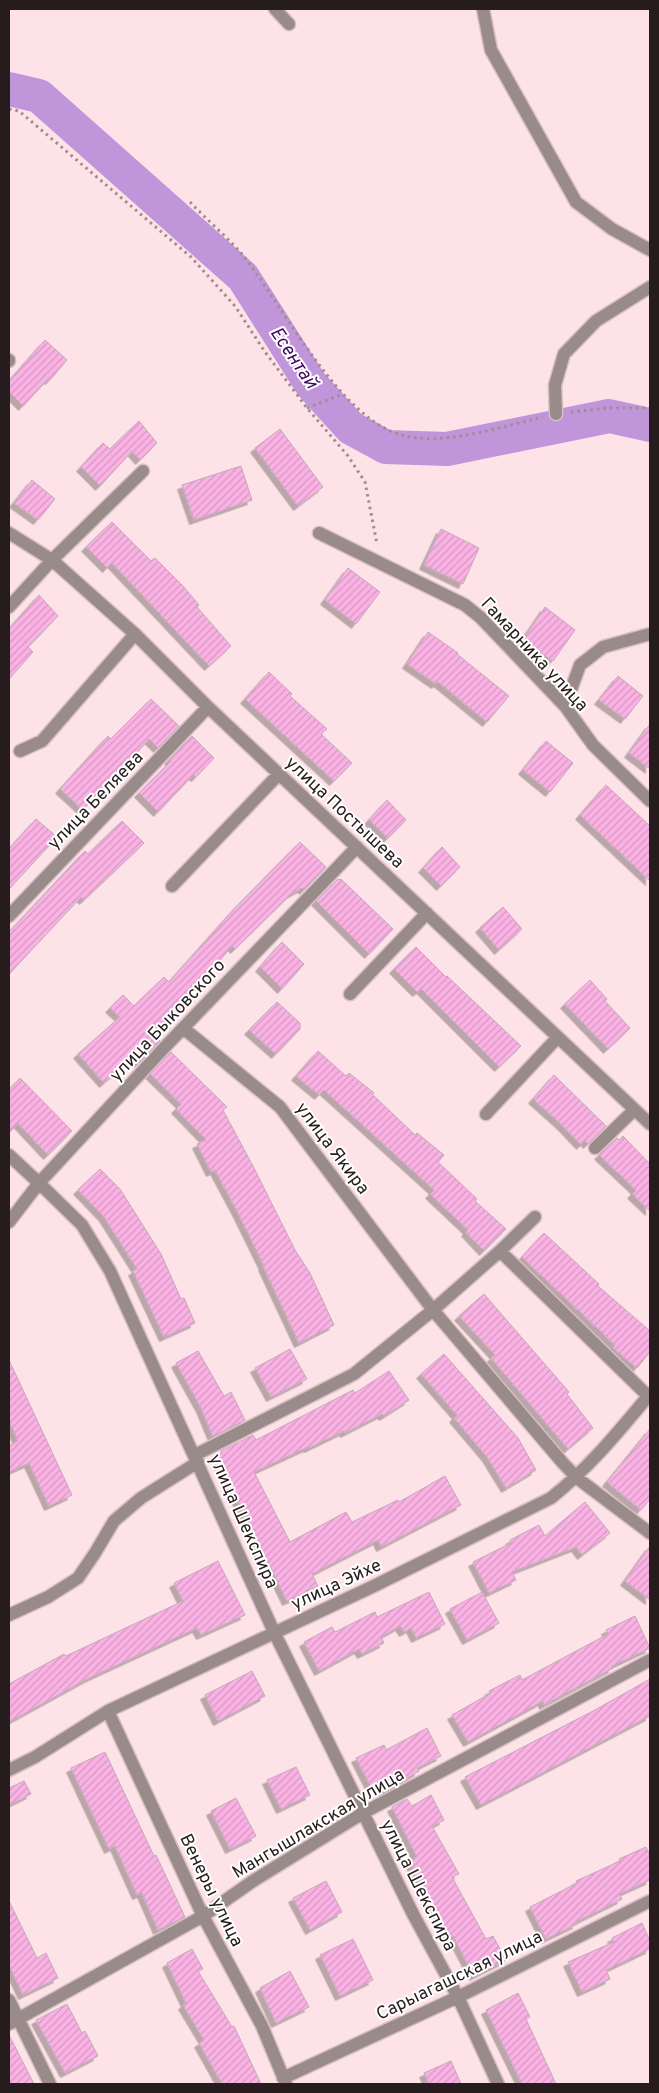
<svg xmlns="http://www.w3.org/2000/svg" width="659" height="2093" font-family="Overpass,sans-serif">
	<style>
		.lines { fill: none; stroke-linecap: round; stroke-linejoin: round }
		.river { stroke: #c095da; stroke-width: 34 }
		.building { fill: url(#building-hatch); stroke: #c3a9bb; filter: url(#shadow) }
		.minor-casing { stroke: #d6bec3; stroke-width: 15 }
		.path { stroke: #a18d90; stroke-width: 3; stroke-dasharray: 2.5 4; stroke-linecap: butt }
		.minor { stroke: #998b89; stroke-width: 12 }
		.labels { text-anchor: middle; stroke-width: 4; stroke-linejoin: round; paint-order: stroke }
		.street-label { font-size: 18px; fill: #261b1d; stroke: #fff }
		.water-label { font-size: 19px; font-style: italic; fill: #42085c; stroke: #fff }
	</style>
	<defs>
		<pattern id="building-hatch" width="6" height="6" patternUnits="userSpaceOnUse" patternTransform="scale(1.25)"><rect width="6" height="6" fill="#fab1e3"/><path d="M-1 1l2-2M0 6l6-6M5 7l2-2" fill="none" stroke="#d698c2"/></pattern>
		<filter id="shadow"><feDropShadow dx="-4.5" dy="4.5" stdDeviation="0" flood-color="#0004"/></filter>
	</defs>
	<rect width="100%" height="100%" fill="#fde2e7"/>
	<g class="lines">
		<path class="river" d="M9 89 39 96 243 277 311 384 351 428 386 447 447 449 609 416 650 425"/>
	</g>
	<path class="building" d="M45 340 67 360 50 380 48 379 23 406 9 392V381Z
		M139 421 157 443 140 460 132 451 100 486 81 467 103 443 110 449Z
		M280 429 323 487 298 506 255 448Z
		M241 466 252 500 194 520 182 485Z
		M32 480 55 499 38 520 14 503Z
		M112 522 151 561 155 558 183 586 199 605 197 607 231 646 209 666 112 563 107 568 86 547Z
		M441 529 479 548 463 584 424 565Z
		M348 568 380 592 356 624 325 600Z
		M39 595 58 616 28 647 33 652 9 679V629Z
		M545 607 575 630 553 661 522 641Z
		M428 632 458 653 457 654 509 696 487 722 438 682 436 684 407 664Z
		M269 672 292 694 290 696 327 729 321 734 352 763 334 781 245 699Z
		M618 676 643 696 625 719 599 700Z
		M151 699 179 726 158 748 149 739 115 778 113 775 83 810 60 789 108 736 111 739Z
		M650 724V769L629 753Z
		M192 736 214 758 196 777 193 775 158 812 139 793 171 761 169 760Z
		M546 741 573 763 550 792 523 770Z
		M606 785 650 826V881L580 815Z
		M387 800 406 820 388 838 369 820Z
		M36 819 57 837 9 889V849Z
		M122 821 144 843 84 900 81 897 9 974V932L85 851 88 854Z
		M300 842 326 867 304 890 302 888 291 894 235 949 232 946 186 1000 188 1002 154 1035 160 1041 139 1063 133 1058 104 1083 78 1054 120 1017 110 1008 123 995 134 1006 164 977 169 982 236 907Z
		M442 847 460 867 441 886 423 868Z
		M338 879 340 880 341 879 393 929 369 954 316 901Z
		M503 907 522 929 499 950 480 928Z
		M282 942 304 964 282 989 260 967Z
		M416 947 446 977 447 976 521 1046 499 1067 421 989 417 992 394 969Z
		M590 980 607 999 605 1001 630 1028 608 1049 565 1004Z
		M277 1002 300 1023V1029L276 1054 249 1030Z
		M318 1051 346 1076 349 1073 374 1093 372 1094 415 1135 417 1133 444 1155 438 1162 477 1199 475 1201 506 1229 484 1251 466 1232 468 1230 430 1194 434 1190 324 1090 319 1095 296 1076Z
		M171 1052 227 1107 223 1110 254 1168 295 1250 310 1273 334 1325 299 1343 263 1266H264L238 1213 215 1170 211 1172 197 1144 206 1140 176 1109 181 1104 150 1074Z
		M554 1075 606 1126 588 1144 585 1141 581 1145 562 1125 533 1099Z
		M20 1078 72 1131 48 1155 18 1123 9 1133V1090Z
		M623 1136 650 1164V1211L632 1194 636 1190 599 1155 617 1138 619 1140Z
		M100 1169 120 1189 161 1254 181 1299 184 1298 195 1323 164 1337 133 1271 137 1269 104 1217 78 1190Z
		M544 1233 599 1284 598 1286 650 1331V1352L637 1368 613 1348 615 1345 522 1257Z
		M484 1294 569 1392 567 1394 593 1428 568 1449 491 1358 495 1355 459 1316Z
		M290 1349 307 1379 271 1397 255 1368Z
		M198 1351 224 1396 231 1392 245 1420 213 1437 201 1408 176 1363Z
		M444 1354 518 1438 536 1470 506 1488 487 1457 454 1418 457 1415 421 1374Z
		M9 1360 72 1495 49 1506 29 1463 9 1472V1446L18 1441 9 1420Z
		M389 1371 409 1400 384 1416 382 1414 345 1433 344 1431 309 1448 308 1447 254 1472 290 1542 346 1512 352 1522 398 1500 399 1502 445 1476 461 1505 381 1547 378 1540 312 1574 318 1586 287 1601 268 1562 264 1564 251 1536 254 1534 215 1456 222 1453 221 1451 253 1435 256 1440 353 1390 355 1393Z
		M650 1429V1499L641 1510 607 1482Z
		M585 1502 610 1533 582 1555 576 1547 512 1572 516 1580 489 1593 473 1562 511 1543 510 1540 539 1525 545 1536Z
		M650 1546V1600L625 1581Z
		M218 1561 245 1615 201 1635 197 1628 89 1678 9 1722V1684L64 1654 66 1656 183 1601 174 1583Z
		M429 1592 445 1624 416 1638 411 1628 404 1632 400 1626 381 1637 384 1643 362 1654 359 1649 319 1671 304 1642 332 1627 335 1632 375 1612 377 1617Z
		M482 1592 499 1623 467 1640 450 1609Z
		M635 1616 650 1648 612 1666 613 1668 544 1705 543 1701 468 1742 452 1715 491 1693 489 1691 520 1675 522 1680 608 1634 606 1630Z
		M252 1671 265 1696 218 1721 205 1695Z
		M650 1679V1716L481 1805 465 1777 593 1711Z
		M427 1728 441 1756 417 1768 419 1771 384 1792 380 1785 372 1789 356 1758 384 1745 386 1750Z
		M105 1752 154 1856 156 1855 185 1917 158 1930 142 1893 137 1895 115 1846 109 1849 71 1768Z
		M296 1767 310 1795 281 1809 267 1780Z
		M24 1781 31 1794 9 1805V1788Z
		M431 1795 444 1820 432 1826 459 1874 452 1877 486 1939 493 1936 506 1960 474 1976 453 1936 450 1938 423 1890 410 1861 417 1857 392 1807 407 1799 412 1806Z
		M236 1798 256 1836 230 1849 211 1811Z
		M646 1847 650 1856V1880L619 1894 622 1899 576 1922 577 1924 546 1939 530 1907 577 1883 576 1881 620 1861 619 1859Z
		M326 1881 342 1912 310 1930 293 1898Z
		M9 1901 37 1958 46 1953 58 1978 23 1995 9 1965Z
		M642 1923 650 1941V1949L606 1970 610 1979 582 1992 568 1962 614 1942 612 1938Z
		M353 1939 373 1980 340 1996 320 1955Z
		M192 1949 203 1969 198 1971 232 2027 234 2026 261 2084H222L199 2043 204 2040 183 2005 186 2003 167 1963Z
		M290 1971 309 2007 276 2023 260 1988Z
		M518 1993 530 2017 526 2019 556 2084H522L486 2010Z
		M67 2004 82 2033 85 2031 98 2056 65 2073 36 2020Z
		M9 2035 34 2084H9Z
		M451 2061 461 2084H429L424 2073Z"/>
	<g class="lines">
		<defs>
			<path id="minor" d="M275 9 289 24
				M483 9 491 50 576 202 612 229 650 250
				M9 360V361
				M556 414 555 385 564 354 596 321 650 287
				M9 533 52 560 135 634 208 707 650 1124
				M319 533 465 605 481 618 565 706 593 745 650 801
				M9 607 52 560 143 471
				M565 706 580 665 603 647 650 634
				M20 751 42 741 135 634
				M172 886 279 774
				M9 916 208 707
				M350 994 427 913
				M183 1028 280 1107 433 1310 562 1462 577 1478 650 1533
				M486 1114 558 1037
				M595 1148 634 1110
				M9 1155 39 1183 82 1225 110 1271 274 1632 414 1916 458 1997 498 2084
				M9 1222 39 1183 163 1049 357 847
				M500 1251 535 1217
				M195 1455 354 1374 433 1310 500 1251 648 1396
				M9 1615 48 1597 78 1578 95 1553 114 1521 141 1498 198 1462
				M108 1711 203 1916 262 2026 286 2084
				M9 1770 35 1757 108 1711 374 1586 551 1498C590 1467 619 1431 650 1394
				M9 2000 50 2084
				M9 2024 203 1916 253 1881 363 1813 650 1660
				M283 2078 458 1997 650 1901"/>
		</defs>
		<use href="#minor" class="minor-casing"/>
		<path class="path" d="M9 109 19 111 191 257 235 306 265 352 307 408 348 456 365 482 377 544
			M190 202C206 219 225 235 241 253 282 303 340 422 405 436 448 445 500 427 543 417
			M307 408 343 394
			M571 412 609 408H650"/>
		<use href="#minor" class="minor"/>
	</g>
	<g class="labels">
		<g class="street-label">
			<text transform="translate(535 654) rotate(47)" y="6">Гамарника улица</text>
			<text transform="translate(95 800) rotate(-46)" y="6">улица Беляева</text>
			<text transform="translate(345 812) rotate(43)" y="6">улица Постышева</text>
			<text transform="translate(167 1020) rotate(-47)" y="6">улица Быковского</text>
			<text transform="translate(333 1148) rotate(53)" y="6">улица Якира</text>
			<text transform="translate(244 1521) rotate(66)" y="6">улица Шекспира</text>
			<text transform="translate(336 1584) rotate(-25)" y="6">улица Эйхе</text>
			<text transform="translate(318 1823) rotate(-31)" y="6">Мангышлакская улица</text>
			<text transform="translate(419 1885) rotate(63)" y="6">улица Шекспира</text>
			<text transform="translate(212 1890) rotate(64)" y="6">Венеры улица</text>
			<text transform="translate(459 1975) rotate(-26)" y="6">Сарыагашская улица</text>
		</g>
		<g class="water-label">
			<text transform="translate(295 357) rotate(56)" y="7">Есентай</text>
		</g>
	</g>
	<rect width="659" height="2093" fill="none" stroke="#261b1d" stroke-width="20"/>
</svg>
